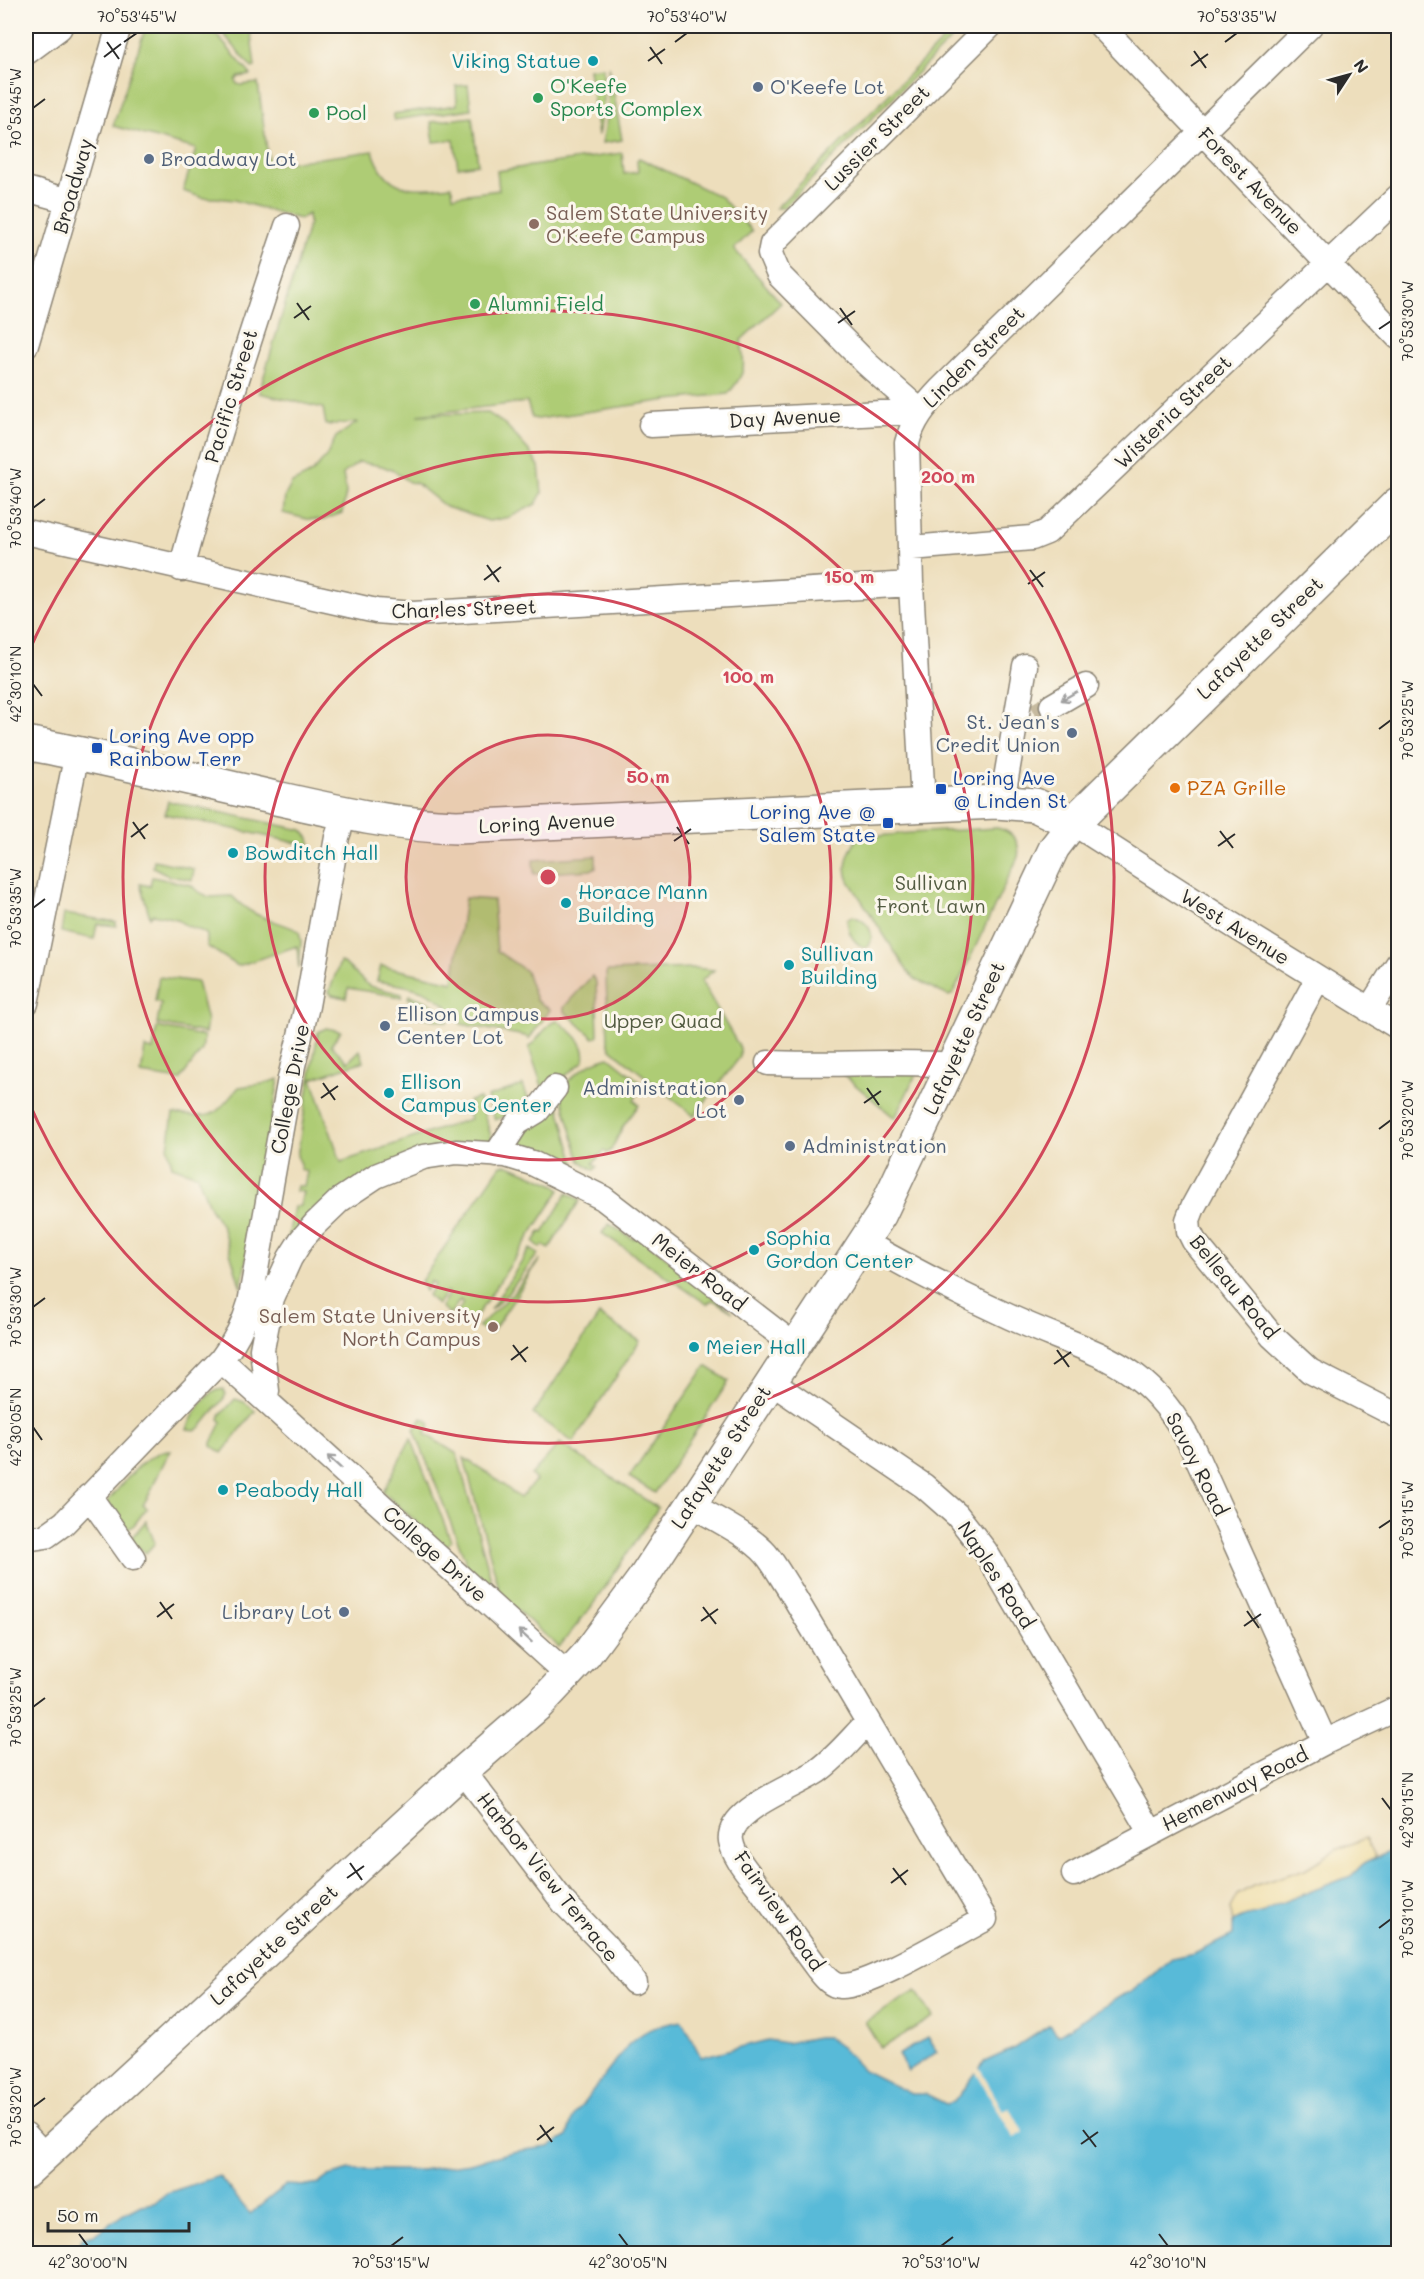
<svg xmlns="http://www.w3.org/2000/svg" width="1424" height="2279" font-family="Mali,sans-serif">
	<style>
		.green { fill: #aecc74; stroke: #6c7c50; stroke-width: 1.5 }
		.sand { fill: #eeda9e; stroke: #8c8264; stroke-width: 1.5 }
		.water { fill: #59bad8; stroke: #427282; stroke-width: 1.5 }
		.pier { fill: #eddebc }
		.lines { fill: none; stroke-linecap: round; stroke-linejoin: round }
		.minor-tunnel { stroke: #c6ba9f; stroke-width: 24; stroke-dasharray: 24 12; stroke-linecap: butt }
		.minor-casing { stroke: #8c8474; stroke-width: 27 }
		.major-casing { stroke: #8c8474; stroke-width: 33 }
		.highway-casing { stroke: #8c8474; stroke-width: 36 }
		.minor { stroke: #fff; stroke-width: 24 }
		.major { stroke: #fff; stroke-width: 30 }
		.highway { stroke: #fff; stroke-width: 33 }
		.oneway { stroke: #a0a0a0 }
		.ticks { fill: none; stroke: #2b2b2b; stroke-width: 2 }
		.ring { fill: none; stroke: #d1495b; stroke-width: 3 }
		.culture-dot { fill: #0f9aa8; stroke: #fbf7ec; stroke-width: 2 }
		.service-dot { fill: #5c6f8a; stroke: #fbf7ec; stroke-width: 2 }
		.leisure-dot { fill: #2e9e5b; stroke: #fbf7ec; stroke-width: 2 }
		.education-dot { fill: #8d6e63; stroke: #fbf7ec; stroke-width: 2 }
		.transit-dot { fill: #1a4fb4; stroke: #fbf7ec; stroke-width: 2 }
		.food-dot { fill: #e8710a; stroke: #fbf7ec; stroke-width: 2 }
		.labels { text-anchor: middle; stroke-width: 6; stroke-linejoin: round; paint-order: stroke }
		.culture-label { font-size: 20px; fill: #0d838f; stroke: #fbf7ec; text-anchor: start }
		.leisure-label { font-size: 20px; fill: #27864d; stroke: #fbf7ec; text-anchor: start }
		.service-label { font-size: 20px; fill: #4e5e75; stroke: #fbf7ec; text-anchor: start }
		.street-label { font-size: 20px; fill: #2b2b2b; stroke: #fbf7ec }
		.education-label { font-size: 20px; fill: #785e54; stroke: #fbf7ec; text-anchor: start }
		.transit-label { font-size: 20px; fill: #164399; stroke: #fbf7ec; text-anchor: start }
		.food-label { font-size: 20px; fill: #c56008; stroke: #fbf7ec; text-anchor: start }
		.park-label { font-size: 20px; fill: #525b41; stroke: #fbf7ec }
		.centre { fill: #d1495b; stroke: #fbf7ec; stroke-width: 3 }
		.ring-label { font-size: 18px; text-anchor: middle; font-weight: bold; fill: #d1495b; stroke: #fbf7ec; stroke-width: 6; stroke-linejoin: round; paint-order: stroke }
		.neatline { fill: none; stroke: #2b2b2b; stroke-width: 2 }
		.ticks-label { font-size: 15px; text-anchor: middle; fill: #2b2b2b }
	</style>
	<rect width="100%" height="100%" fill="#fbf7ec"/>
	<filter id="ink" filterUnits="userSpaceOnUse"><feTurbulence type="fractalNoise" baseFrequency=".0167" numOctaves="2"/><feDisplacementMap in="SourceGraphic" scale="12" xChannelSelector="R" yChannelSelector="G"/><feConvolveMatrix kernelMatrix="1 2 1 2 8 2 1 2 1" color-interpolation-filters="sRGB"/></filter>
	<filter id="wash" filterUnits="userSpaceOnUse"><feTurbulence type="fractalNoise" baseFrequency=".008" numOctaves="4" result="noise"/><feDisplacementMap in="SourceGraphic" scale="24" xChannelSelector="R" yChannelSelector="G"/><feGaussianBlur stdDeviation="1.35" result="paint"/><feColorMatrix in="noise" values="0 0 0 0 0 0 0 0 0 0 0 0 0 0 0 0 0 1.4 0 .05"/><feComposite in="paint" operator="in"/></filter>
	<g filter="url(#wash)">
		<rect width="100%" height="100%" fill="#eddebc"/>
		<path class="green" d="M146 26H209L251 75 239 77 236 80 237 84 241 85 258 83 269 165 373 151C386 194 414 190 452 186L453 196 499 190 497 171 622 153 624 174 638 172 637 160 639 158 721 197 752 231 734 249 781 303 741 340C745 368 747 371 728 394L668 400 538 419 532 418 527 402 418 415 488 413 506 425 529 451 539 466 542 493 536 504 510 517 489 521 446 507 416 483 409 482 394 471 382 466 359 462 343 474 346 493 342 513 323 520 307 519 283 513 285 496 292 483 312 473 326 457 336 437 358 422 326 425 323 408 259 393 309 223 308 214 300 219 234 200 216 198H203L183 191 196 149 113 126Z
			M217 26H250L255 67 252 68Z
			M957 26H964L783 208H776Z
			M609 66 622 140 602 143 608 112Z
			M603 67 604 99 598 136 589 69Z
			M468 85 471 109 394 120 393 114 457 105 456 86Z
			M472 117 478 164 458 167 454 140 434 142 431 122Z
			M168 801 302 830 309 838 311 846 165 814Z
			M997 828C1012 831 1021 842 1018 857L953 994 949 996 940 992 915 979 908 972 849 881C842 865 849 851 858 838L910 833Z
			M596 856V867L591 870 534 874 533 860Z
			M154 860 194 869 192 880 170 876 153 867Z
			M152 877 191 885 197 891 209 897 232 896C255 920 272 918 299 931L301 941 299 969 297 946 238 966 207 946V935C197 926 188 930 177 919L153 914 150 917 140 884 150 886Z
			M465 898 493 900 497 951 526 971 536 1000 550 1010 529 1039 525 1036 461 1024C439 990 415 987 377 981L381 966 453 982Z
			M64 914 116 922V926L97 924 94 939 61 932Z
			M853 916C867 921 876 932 869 946L865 948C853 943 848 932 847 920Z
			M340 962 345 964 369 986 402 994V997L348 988 346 998 332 995 329 992Z
			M695 968 714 970 701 981 740 1048V1057L694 1116 611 1049 608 1042 606 973 608 971Z
			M592 976 596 982 598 1035 594 1038 564 1011V1007Z
			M159 977 197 982 207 1021 205 1033 157 1024 161 1003 155 1001Z
			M409 995C427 1000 438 1006 449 1020L448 1022 416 1016 414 1011V1000L408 998Z
			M557 1020C570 1031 588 1042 584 1061L555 1084 542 1086 529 1048 550 1024Z
			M157 1027 204 1036 202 1050 180 1080 141 1074 145 1048 153 1050Z
			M326 1028 341 1031 331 1045 348 1062 360 1050 364 1061 312 1079 341 1162 470 1119 467 1108 470 1106 469 1101 479 1098 492 1139 487 1144 432 1148 286 1247 294 1207 300 1206 303 1192 296 1191 297 1186H304L307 1172 300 1169 301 1164 297 1156 318 1032Z
			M609 1057 644 1085 634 1100 639 1105 624 1125 611 1150 607 1153 604 1151 593 1163 597 1167 594 1170 580 1161 560 1091C572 1075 589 1062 609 1057Z
			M834 1067 918 1070 895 1118Z
			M279 1079 241 1288 222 1226 210 1208 197 1175 172 1166 168 1148 173 1114C216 1118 211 1119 239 1087L262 1084Z
			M523 1085 531 1107 495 1120 487 1097Z
			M557 1100 575 1164 573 1172 511 1145Z
			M501 1165H509L555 1185 560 1190 472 1323 455 1317 463 1303 460 1300 450 1314 441 1307 449 1293 446 1292 437 1305 428 1295 435 1284 431 1281 425 1291 421 1281Z
			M567 1193 580 1200 549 1249 543 1245 541 1248 534 1242 540 1232 543 1233Z
			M609 1224 633 1239 639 1235 733 1312 715 1301 712 1300 707 1304 602 1233Z
			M530 1249 538 1254 508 1293 490 1310Z
			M540 1259 491 1334 478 1327 515 1291Z
			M599 1315 640 1341 573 1442 533 1414Z
			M706 1366 729 1381 655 1493 629 1477Z
			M223 1389 226 1394 224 1398 202 1426 197 1430 187 1429C193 1415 205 1391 223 1389Z
			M235 1399 244 1402 255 1411 222 1453 212 1446V1443L222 1422 219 1419 220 1416Z
			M422 1418 431 1423 425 1434 457 1454 494 1590 468 1567 414 1429Z
			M411 1438 451 1541 445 1548 383 1492Z
			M560 1443 658 1508 592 1606 559 1647 501 1596 464 1458 488 1473 520 1498 536 1480 531 1475Z
			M167 1450 171 1451C159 1467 155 1487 143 1505L147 1508 134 1525 127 1530 107 1502C124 1483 141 1457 167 1450Z
			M146 1521 155 1543 146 1553 135 1545 131 1538Z
			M916 1991 933 2017 881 2048 865 2022Z"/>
		<path class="sand" d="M1366 1838 1376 1858 1363 1864 1351 1876 1283 1902 1264 1912 1244 1917 1233 1922 1230 1908 1237 1895 1253 1886 1305 1869 1334 1851Z"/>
		<path class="water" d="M1398 1848V2253L75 2254 83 2237 95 2234 124 2214 141 2205 154 2203 167 2193 219 2176 250 2214 286 2185 307 2186 318 2184 329 2176 350 2170H421L470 2163 517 2151 549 2147 567 2137 573 2117 628 2045C646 2028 659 2025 682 2021L701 2057 768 2040 786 2043 817 2037H827L841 2047 863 2070 911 2094H926L946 2104 954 2102 984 2062 1015 2048 1050 2025 1058 2035 1124 1994 1131 1992 1172 1959 1194 1954 1233 1935V1922L1244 1917 1264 1912 1283 1902 1351 1876 1363 1864Z
			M928 2037 937 2052 908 2071 898 2055Z"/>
		<path class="pier" d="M978 2065 1003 2111 1010 2108 1023 2132 1014 2138 974 2069Z"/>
	</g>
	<g filter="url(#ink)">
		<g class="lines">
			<path class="minor-tunnel" d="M1036 715 1052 706"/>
			<defs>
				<path id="minor" d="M1101 26 1398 337
					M26 189 69 201
					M26 345 119 26
					M920 411 867 364 779 275 770 254 772 244 990 26
					M651 425 920 411
					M26 532 376 611 413 614 911 584
					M911 548 1032 538 1047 532 1398 197
					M181 569C212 453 249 339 287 226
					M1052 706 1086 686
					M1002 802 1025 666
					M923 804 911 584 907 443C913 420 925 406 941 389L1310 26
					M1073 823 1218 916 1398 1027
					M1318 978 1193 1207 1188 1220 1189 1231 1194 1241 1272 1336 1310 1371 1398 1416
					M26 1003 77 753
					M1369 1010 1398 964
					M768 1063C829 1066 889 1060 951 1065
					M496 1155 517 1123 537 1111 555 1088
					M864 1242C912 1270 960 1294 1010 1317 1093 1355 1148 1358 1193 1449L1325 1742
					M221 1360 568 1675
					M771 1382 924 1486 957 1515 985 1551 1151 1832
					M267 1391 262 1349 272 1298 290 1258 302 1239 315 1224 340 1200 376 1176 423 1157 456 1152 506 1155 532 1163 603 1198 795 1346
					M89 1496 133 1558
					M690 1504C713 1518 748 1534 766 1554 775 1565 782 1578 790 1590L985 1919C956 1934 868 1988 840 1986 830 1985 824 1976 818 1969 798 1942 779 1915 759 1887 749 1874 734 1858 731 1841 726 1809 798 1786 819 1770 837 1757 852 1738 868 1722
					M26 1539 46 1536 64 1523 221 1360C235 1342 244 1325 250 1303L290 1078 307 1006 337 837 345 813
					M463 1771 564 1903 606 1946 634 1982
					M1074 1874 1325 1742 1398 1708
					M26 2135 44 2155"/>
				<path id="major" d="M26 49 57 26
					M26 2173 463 1771 539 1705 586 1655 643 1578 881 1215 1054 848 1073 823"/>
				<path id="highway" d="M26 743C107 758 187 778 267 796 330 810 392 825 457 827L996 802 1035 805 1073 823 1398 504"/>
			</defs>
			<use href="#minor" class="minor-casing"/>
			<use href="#major" class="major-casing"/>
			<use href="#highway" class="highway-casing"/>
			<use href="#minor" class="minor"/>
			<use href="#major" class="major"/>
			<use href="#highway" class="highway"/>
		</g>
		<defs><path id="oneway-shaft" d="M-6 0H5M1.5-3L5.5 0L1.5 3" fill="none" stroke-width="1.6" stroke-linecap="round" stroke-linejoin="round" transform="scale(1.5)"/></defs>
		<g class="oneway">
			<use href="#oneway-shaft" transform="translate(1069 696) rotate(150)"/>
			<use href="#oneway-shaft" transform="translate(334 1462) rotate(-138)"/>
			<use href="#oneway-shaft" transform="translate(525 1636) rotate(-138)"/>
		</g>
	</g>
	<path class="ticks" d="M107 42 119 59M124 42 137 33M675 42 687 33M1225 42 1237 33M650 47 662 64M1194 51 1206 68M104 57 121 44M648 61 665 49M1191 66 1208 54M33 108 45 99M297 303 309 320M840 308 852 325M294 318 311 306M838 323 855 311M1379 329 1391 321M33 508 45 499M487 565 499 582M1030 570 1043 587M484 580 501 567M1028 584 1045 572M33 684 42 696M1379 729 1391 720M133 822 145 839M677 827 689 844M1220 831 1233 848M131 837 148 824M674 841 691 829M1218 846 1235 834M33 908 45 899M323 1083 335 1100M867 1088 879 1105M321 1098 338 1086M864 1103 881 1091M1379 1129 1391 1120M33 1307 45 1298M513 1345 526 1362M1057 1350 1069 1367M511 1360 528 1347M1054 1364 1071 1352M33 1427 42 1440M1379 1528 1391 1520M160 1602 172 1619M703 1607 716 1624M1247 1611 1259 1628M157 1617 174 1604M701 1621 718 1609M1244 1626 1261 1614M33 1707 45 1698M1382 1798 1391 1810M350 1863 362 1880M893 1868 906 1885M347 1878 364 1866M891 1883 908 1870M1379 1928 1391 1919M33 2107 45 2098M540 2125 552 2142M1083 2130 1096 2147M537 2140 554 2127M1081 2144 1098 2132M79 2234 88 2246M619 2234 628 2246M1159 2234 1168 2246M391 2246 403 2237M941 2246 953 2237"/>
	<circle cx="548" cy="877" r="142" fill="#d1495b" fill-opacity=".12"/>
	<g class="ring">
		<circle cx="548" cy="877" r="142"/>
		<circle cx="548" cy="877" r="283"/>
		<circle cx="548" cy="877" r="425"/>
		<path d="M27 656A566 566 0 1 1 27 1098"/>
	</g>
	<g class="culture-dot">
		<circle cx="593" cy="61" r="6"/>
		<circle cx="233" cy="853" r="6"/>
		<circle cx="566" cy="903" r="6"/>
		<circle cx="789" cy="965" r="6"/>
		<circle cx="389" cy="1093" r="6"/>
		<circle cx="754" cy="1250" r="6"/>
		<circle cx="694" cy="1347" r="6"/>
		<circle cx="223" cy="1490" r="6"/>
	</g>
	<g class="service-dot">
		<circle cx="758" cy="87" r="6"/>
		<circle cx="149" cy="159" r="6"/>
		<circle cx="1072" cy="733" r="6"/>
		<circle cx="385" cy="1026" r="6"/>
		<circle cx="739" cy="1100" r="6"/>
		<circle cx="790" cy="1146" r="6"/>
		<circle cx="344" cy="1612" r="6"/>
	</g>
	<g class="leisure-dot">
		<circle cx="538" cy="98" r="6"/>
		<circle cx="314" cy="113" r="6"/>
		<circle cx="475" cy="304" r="6"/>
	</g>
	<g class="education-dot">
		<circle cx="534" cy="224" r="6"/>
		<circle cx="493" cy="1327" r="6"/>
	</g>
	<g class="transit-dot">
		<rect x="91" y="742" width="12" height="12" rx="3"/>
		<rect x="935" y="783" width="12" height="12" rx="3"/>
		<rect x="882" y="817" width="12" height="12" rx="3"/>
	</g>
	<circle class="food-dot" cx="1175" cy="788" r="6"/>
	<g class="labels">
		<g class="culture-label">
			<text x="581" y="68" text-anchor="end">Viking Statue</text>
			<text x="245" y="860">Bowditch Hall</text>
			<text x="578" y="899">Horace Mann<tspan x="578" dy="23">Building</tspan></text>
			<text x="801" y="961">Sullivan<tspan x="801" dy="23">Building</tspan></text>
			<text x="401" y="1089">Ellison<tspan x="401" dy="23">Campus Center</tspan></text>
			<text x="766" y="1245">Sophia<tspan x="766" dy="23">Gordon Center</tspan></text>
			<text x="706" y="1354">Meier Hall</text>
			<text x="235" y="1497">Peabody Hall</text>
		</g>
		<g class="leisure-label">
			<text x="550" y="93">O'Keefe<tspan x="550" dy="23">Sports Complex</tspan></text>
			<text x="326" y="120">Pool</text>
			<text x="487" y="311">Alumni Field</text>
		</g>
		<g class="service-label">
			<text x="770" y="94">O'Keefe Lot</text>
			<text x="161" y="166">Broadway Lot</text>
			<text x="1060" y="729" text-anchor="end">St. Jean's<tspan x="1060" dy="23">Credit Union</tspan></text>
			<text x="397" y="1021">Ellison Campus<tspan x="397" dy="23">Center Lot</tspan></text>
			<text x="727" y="1095" text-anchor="end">Administration<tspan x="727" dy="23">Lot</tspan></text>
			<text x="802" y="1153">Administration</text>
			<text x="332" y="1619" text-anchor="end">Library Lot</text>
		</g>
		<g class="street-label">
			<text transform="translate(877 138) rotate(-45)" y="7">Lussier Street</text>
			<text transform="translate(1250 181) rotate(46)" y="7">Forest Avenue</text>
			<text transform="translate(73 186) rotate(-74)" y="7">Broadway</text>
			<text transform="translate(974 357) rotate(-45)" y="7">Linden Street</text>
			<text transform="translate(231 396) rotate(-73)" y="7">Pacific Street</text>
			<text transform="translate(1173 412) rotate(-44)" y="7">Wisteria Street</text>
			<text transform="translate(785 418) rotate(-3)" y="7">Day Avenue</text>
			<text transform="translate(464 609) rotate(-2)" y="7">Charles Street</text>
			<text transform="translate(1260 638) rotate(-44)" y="7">Lafayette Street</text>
			<text transform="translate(547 823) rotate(-3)" y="7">Loring Avenue</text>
			<text transform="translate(1235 927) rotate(32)" y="7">West Avenue</text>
			<text transform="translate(964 1038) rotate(-65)" y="7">Lafayette Street</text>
			<text transform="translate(290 1089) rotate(-79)" y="7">College Drive</text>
			<text transform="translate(699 1272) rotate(38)" y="7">Meier Road</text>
			<text transform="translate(1234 1287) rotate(51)" y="7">Belleau Road</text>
			<text transform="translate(721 1457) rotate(-57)" y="7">Lafayette Street</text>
			<text transform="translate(1197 1464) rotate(63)" y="7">Savoy Road</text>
			<text transform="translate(435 1554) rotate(42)" y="7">College Drive</text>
			<text transform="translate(996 1575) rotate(57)" y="7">Naples Road</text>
			<text transform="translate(1235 1789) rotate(-27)" y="7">Hemenway Road</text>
			<text transform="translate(548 1877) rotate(51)" y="7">Harbor View Terrace</text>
			<text transform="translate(779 1911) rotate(55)" y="7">Fairview Road</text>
			<text transform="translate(274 1945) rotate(-43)" y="7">Lafayette Street</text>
		</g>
		<g class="education-label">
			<text x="546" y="220">Salem State University<tspan x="546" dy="23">O'Keefe Campus</tspan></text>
			<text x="481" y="1323" text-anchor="end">Salem State University<tspan x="481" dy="23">North Campus</tspan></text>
		</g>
		<g class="transit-label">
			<text x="109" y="743">Loring Ave opp<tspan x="109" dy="23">Rainbow Terr</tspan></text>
			<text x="953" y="785">Loring Ave<tspan x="953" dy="23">@ Linden St</tspan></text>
			<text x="876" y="819" text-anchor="end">Loring Ave @<tspan x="876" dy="23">Salem State</tspan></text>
		</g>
		<g class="food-label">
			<text x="1187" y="795">PZA Grille</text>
		</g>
		<g class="park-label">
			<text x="931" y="890">Sullivan<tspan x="931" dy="23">Front Lawn</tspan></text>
			<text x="663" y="1028">Upper Quad</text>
		</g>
	</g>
	<circle cx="548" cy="877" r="9" class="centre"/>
	<g class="ring-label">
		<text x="948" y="483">200 m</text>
		<text x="849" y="583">150 m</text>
		<text x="748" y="683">100 m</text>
		<text x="648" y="783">50 m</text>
	</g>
	<rect width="1424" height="2279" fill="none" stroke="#fbf7ec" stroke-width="66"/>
	<g transform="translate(1349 75) rotate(54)" stroke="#fbf7ec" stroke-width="4.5" paint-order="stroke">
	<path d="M0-4.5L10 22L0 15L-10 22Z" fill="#2b2b2b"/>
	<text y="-9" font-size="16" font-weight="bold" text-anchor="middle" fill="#2b2b2b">N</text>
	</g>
	<path d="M48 2222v9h141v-9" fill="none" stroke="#2b2b2b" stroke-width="3"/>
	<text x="57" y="2222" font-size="18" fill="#2b2b2b" stroke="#fbf7ec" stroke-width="4.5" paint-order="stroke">50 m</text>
	<rect x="33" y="33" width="1358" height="2213" class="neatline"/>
	<g class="ticks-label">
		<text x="137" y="22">70°53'45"W</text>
		<text x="687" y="22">70°53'40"W</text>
		<text x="1237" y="22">70°53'35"W</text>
		<text transform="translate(16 108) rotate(-90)" y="5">70°53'45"W</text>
		<text transform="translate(1408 321) rotate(-90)" y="5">70°53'30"W</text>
		<text transform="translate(16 508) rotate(-90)" y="5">70°53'40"W</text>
		<text transform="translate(16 684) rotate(-90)" y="5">42°30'10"N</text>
		<text transform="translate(1408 720) rotate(-90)" y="5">70°53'25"W</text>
		<text transform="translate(16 908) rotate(-90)" y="5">70°53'35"W</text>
		<text transform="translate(1408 1120) rotate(-90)" y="5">70°53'20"W</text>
		<text transform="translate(16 1307) rotate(-90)" y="5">70°53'30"W</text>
		<text transform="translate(16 1427) rotate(-90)" y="5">42°30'05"N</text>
		<text transform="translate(1408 1520) rotate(-90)" y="5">70°53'15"W</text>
		<text transform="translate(16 1707) rotate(-90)" y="5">70°53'25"W</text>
		<text transform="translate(1408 1810) rotate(-90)" y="5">42°30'15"N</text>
		<text transform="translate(1408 1919) rotate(-90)" y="5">70°53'10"W</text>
		<text transform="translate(16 2107) rotate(-90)" y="5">70°53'20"W</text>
		<text x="88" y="2268">42°30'00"N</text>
		<text x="391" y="2268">70°53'15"W</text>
		<text x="628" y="2268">42°30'05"N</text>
		<text x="941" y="2268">70°53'10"W</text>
		<text x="1168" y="2268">42°30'10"N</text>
	</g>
</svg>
